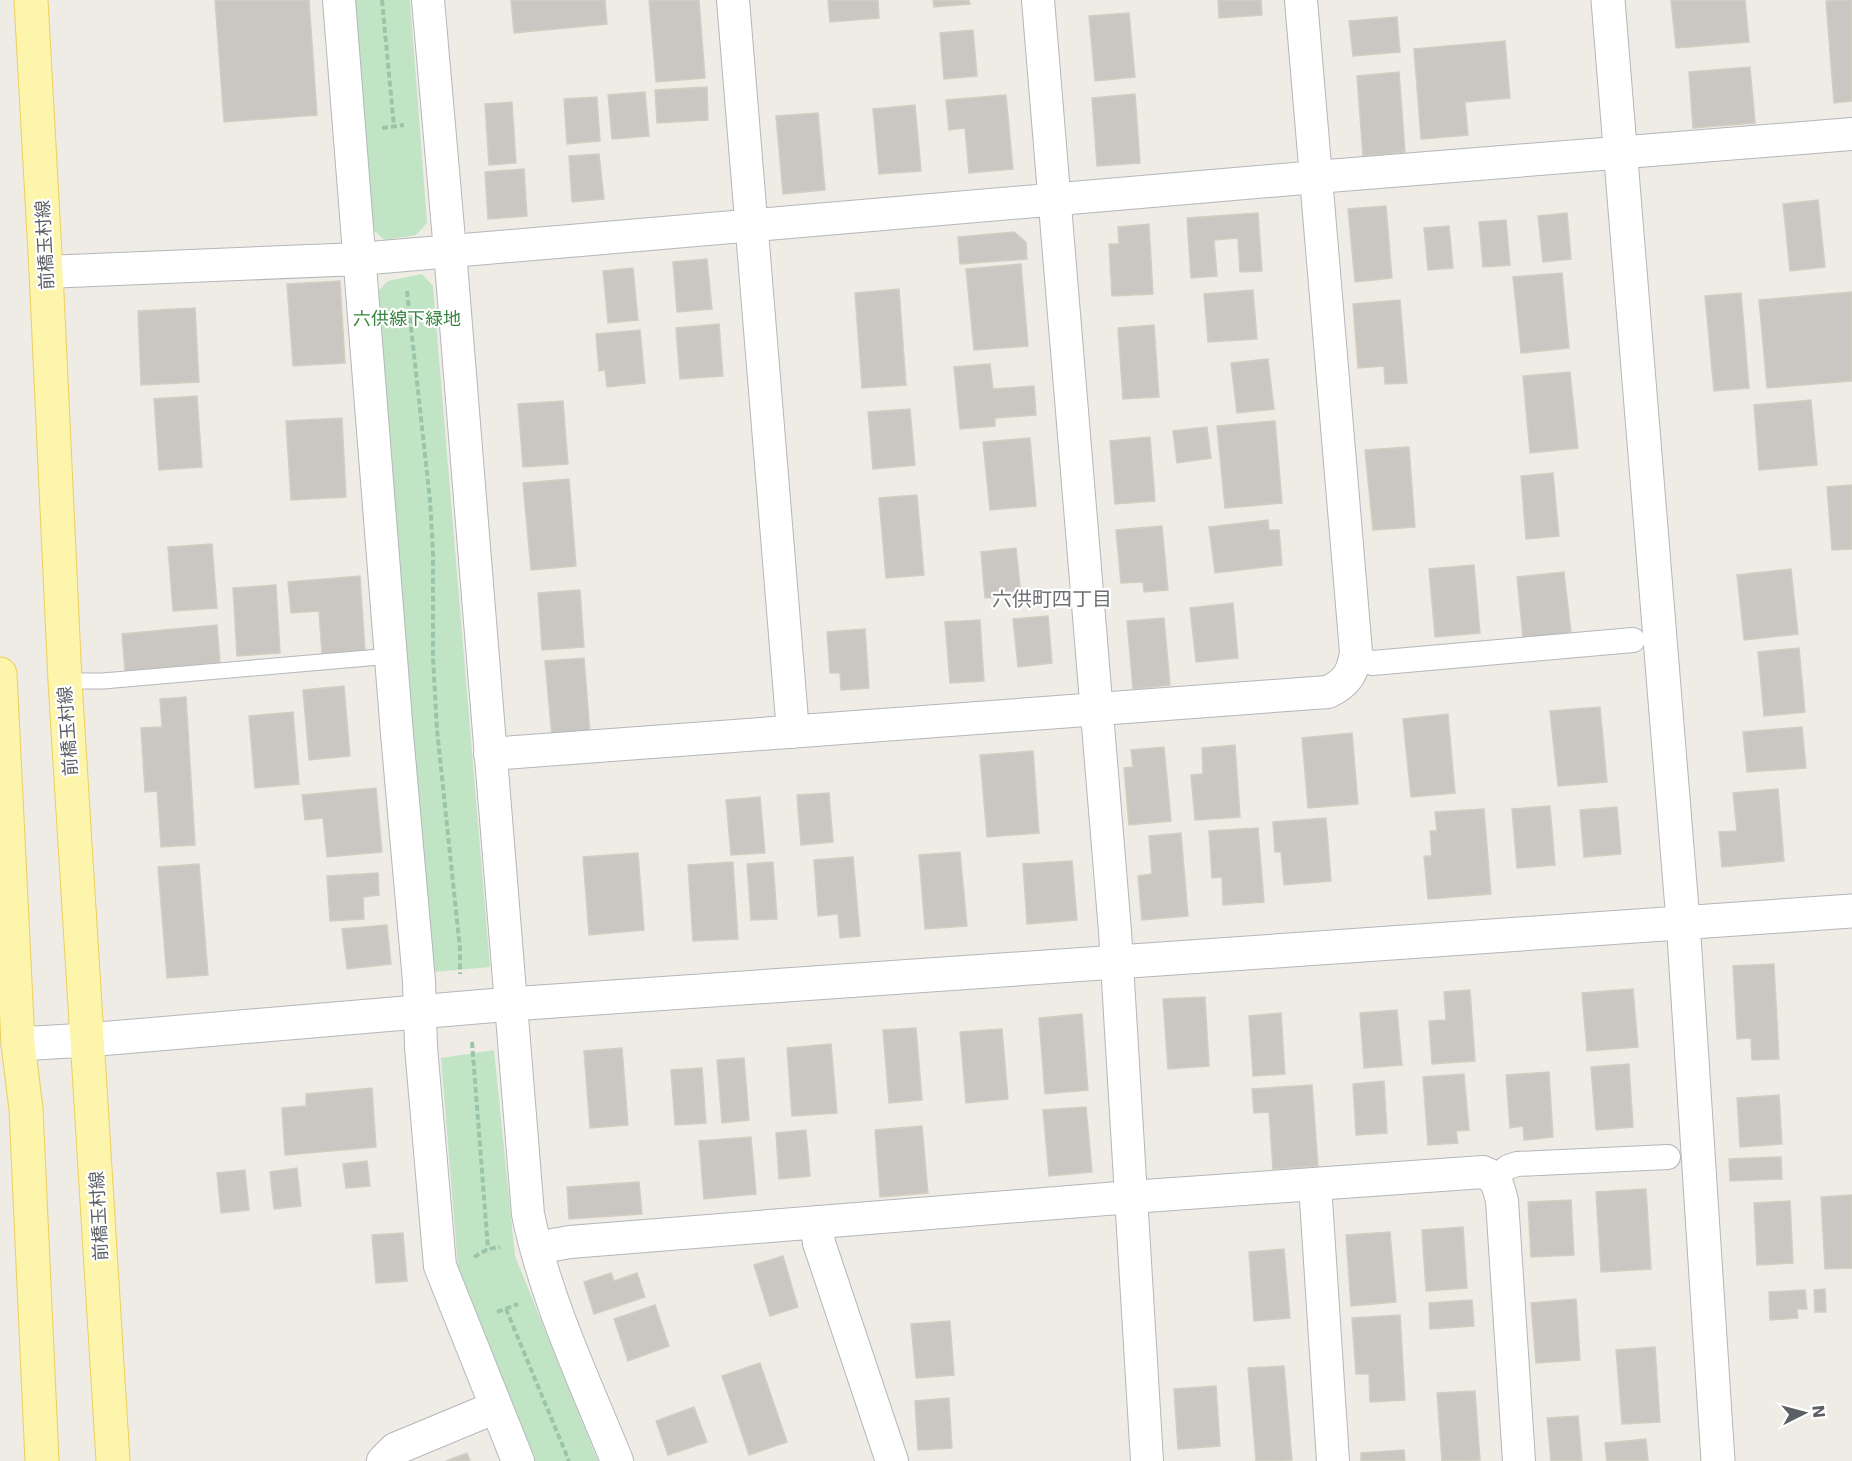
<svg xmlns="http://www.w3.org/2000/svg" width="1852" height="1461" font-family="'DejaVu Sans','Noto Sans JP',sans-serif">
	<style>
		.green { fill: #c1e5c4 }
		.building { fill: #cac6c1; stroke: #d2cfc2; stroke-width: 1.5 }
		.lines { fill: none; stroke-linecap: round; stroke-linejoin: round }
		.service-casing { stroke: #b4b6bb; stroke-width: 17 }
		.pedestrian-casing { stroke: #b4b6bb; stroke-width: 26 }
		.minor-casing { stroke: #b4b6bb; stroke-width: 34 }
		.tertiary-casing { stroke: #b4b6bb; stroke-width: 35 }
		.primary-casing { stroke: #eccf5f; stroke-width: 35 }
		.path { stroke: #9bc5aa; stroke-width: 4; stroke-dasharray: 6 3; stroke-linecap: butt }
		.service { stroke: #fff; stroke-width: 15 }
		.pedestrian { stroke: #fff; stroke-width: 24 }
		.minor { stroke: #fff; stroke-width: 32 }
		.tertiary { stroke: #fff; stroke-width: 33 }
		.primary { stroke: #fcf5ab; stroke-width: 33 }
		.labels { text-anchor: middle; stroke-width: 4.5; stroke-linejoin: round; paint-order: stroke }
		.street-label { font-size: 18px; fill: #5c5f64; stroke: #fff }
		.park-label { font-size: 18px; fill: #398642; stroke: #fff }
		.neighbourhood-label { font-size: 20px; fill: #6d7176; stroke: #fff }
	</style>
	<rect width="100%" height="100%" fill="#eeece4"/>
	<path class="green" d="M351 0H410L427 223 416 235 385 240 372 229Z
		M422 274 433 286 490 967 433 972 375 294 388 281Z
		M494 1050 515 1256 598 1461H535L459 1280 441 1058Z"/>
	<path class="building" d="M215 0H309L317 115 224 122Z
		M511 0H605L607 24 514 33Z
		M649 0H699L705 78 656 82Z
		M828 0H878L879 18 830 22Z
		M933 0H969L970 4 934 7Z
		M1218 0H1261L1262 15 1219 18Z
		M1671 0H1745L1749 42 1676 48Z
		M1852 0V101L1834 103 1826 1Z
		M1129 13 1135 77 1095 81 1089 16Z
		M1397 17 1400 52 1353 56 1349 21Z
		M973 30 977 76 944 79 940 33Z
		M1505 41 1510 98 1465 102 1468 135 1421 139 1414 49Z
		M1750 67 1755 123 1693 128 1689 72Z
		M1399 72 1405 152 1363 156 1357 76Z
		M707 87 708 120 657 123 655 90Z
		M645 92 649 136 612 139 608 95Z
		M1135 94 1140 163 1097 166 1092 98Z
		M1006 95 1013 169 969 173 965 128 949 130 946 100Z
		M597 97 600 141 567 144 564 99Z
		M512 102 516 163 489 165 485 104Z
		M915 105 921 171 879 174 873 109Z
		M818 113 825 190 783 194 776 116Z
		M599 154 604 199 572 202 569 156Z
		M524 169 527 216 488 219 485 172Z
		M1818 200 1825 267 1790 271 1783 204Z
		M1386 206 1392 278 1355 282 1348 209Z
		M1258 213 1262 271 1240 272 1238 238 1214 240 1217 276 1191 278 1187 218Z
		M1567 213 1571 259 1543 262 1538 216Z
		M1506 220 1510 265 1483 267 1479 222Z
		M1149 224 1153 294 1112 296 1109 244H1119L1118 227Z
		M1449 226 1453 268 1428 270 1424 228Z
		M1014 232 1026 242 1027 259 960 264 958 237Z
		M707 259 712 309 677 312 673 262Z
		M1021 264 1028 346 974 350 966 269Z
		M633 268 638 320 608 323 603 271Z
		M1562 273 1569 348 1521 353 1513 277Z
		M340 281 345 363 293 366 287 284Z
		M899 289 906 385 862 388 855 293Z
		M1253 290 1257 339 1208 342 1204 294Z
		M1852 292V381L1767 388 1759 300Z
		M1741 293 1749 388 1714 391 1705 296Z
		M1400 300 1407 383 1385 384 1384 366 1358 368 1353 304Z
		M195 308 199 382 141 385 138 311Z
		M719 324 723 376 680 379 676 328Z
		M1154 325 1159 397 1123 399 1118 328Z
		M640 330 645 383 607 387 605 370 599 371 596 334Z
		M1268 359 1274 409 1237 413 1231 363Z
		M990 364 993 389 1034 386 1036 415 995 418V426L960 429 954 367Z
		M1570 372 1578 448 1530 453 1523 376Z
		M197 396 202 467 159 470 154 399Z
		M1811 400 1817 465 1759 470 1754 405Z
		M563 401 568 464 523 467 518 404Z
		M910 409 915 465 873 469 868 412Z
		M342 418 346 497 291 500 286 421Z
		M1275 421 1282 503 1225 508 1217 426Z
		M1207 427 1211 458 1177 463 1173 431Z
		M1150 437 1155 501 1115 504 1110 441Z
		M1030 438 1036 506 990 510 983 442Z
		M1409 447 1415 527 1373 530 1365 450Z
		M1553 473 1559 536 1526 539 1521 476Z
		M569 479 576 566 531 570 523 483Z
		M1852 485V549L1832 550 1827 487Z
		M917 495 924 575 886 578 879 498Z
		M1268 520 1269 530H1279L1282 565 1215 573 1209 527Z
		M1162 526 1168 590 1144 592 1143 582 1121 583 1116 530Z
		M212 544 217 608 173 611 168 547Z
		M1016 548 1021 595 985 598 981 552Z
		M1474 565 1480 633 1435 637 1429 569Z
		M1791 569 1798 634 1744 640 1737 575Z
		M1564 572 1571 633 1523 638 1517 577Z
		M360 576 365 650 322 654 319 611 291 613 288 582Z
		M276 585 280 653 237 656 233 588Z
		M580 590 584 647 542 650 538 593Z
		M1233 603 1238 658 1196 662 1190 608Z
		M1048 616 1052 663 1018 667 1013 619Z
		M1164 618 1170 685 1133 689 1127 621Z
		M980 620 984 681 950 683 945 622Z
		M217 625 220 663 125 671 122 634Z
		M865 629 869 688 841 690 840 673H830L827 632Z
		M1799 648 1805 712 1764 716 1758 652Z
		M584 658 590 733 552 737 545 661Z
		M344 686 350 756 309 760 303 690Z
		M186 697 195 845 161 847 157 791 145 792 141 728 162 727 160 699Z
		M1600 707 1607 782 1558 786 1550 711Z
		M293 712 299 784 255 788 249 716Z
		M1448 714 1455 793 1411 797 1403 719Z
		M1802 727 1806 768 1747 772 1743 732Z
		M1352 733 1358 804 1308 808 1302 738Z
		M1235 745 1240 817 1195 820 1191 775 1203 774 1202 748Z
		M1164 747 1171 821 1129 825 1124 768 1133 767 1131 750Z
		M1033 751 1039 833 987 837 980 755Z
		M376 788 382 852 327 857 323 818 305 820 302 795Z
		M1778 789 1784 861 1722 867 1719 832 1737 831 1733 793Z
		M829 793 833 842 801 845 797 795Z
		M760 797 765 853 731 855 726 800Z
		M1550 806 1555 865 1517 868 1512 809Z
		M1617 807 1621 854 1584 857 1580 810Z
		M1484 809 1491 894 1428 899 1424 856H1432L1430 831H1437L1435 812Z
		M1326 818 1331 881 1284 885 1281 852H1275L1273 822Z
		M1258 828 1264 902 1223 905 1222 877 1212 878 1209 831Z
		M1181 833 1188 916 1142 920 1138 876 1152 874 1149 836Z
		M960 852 967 926 925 929 919 855Z
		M638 853 644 930 589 935 583 857Z
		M853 857 860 936 840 938 838 914 818 916 814 860Z
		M1072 861 1077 920 1027 924 1023 864Z
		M733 862 738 939 693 941 688 865Z
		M773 862 777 919 751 920 747 864Z
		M199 864 208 975 167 978 158 867Z
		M378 873 379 895 363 897 364 919 330 921 327 876Z
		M387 925 391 964 347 969 342 929Z
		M1774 964 1779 1059 1752 1060 1751 1038 1737 1039 1733 966Z
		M1633 989 1638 1047 1587 1051 1582 993Z
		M1470 990 1475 1061 1432 1064 1429 1021 1446 1020 1444 992Z
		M1205 997 1209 1066 1168 1069 1163 999Z
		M1397 1010 1402 1065 1364 1068 1360 1013Z
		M1281 1013 1285 1074 1253 1076 1249 1016Z
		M1082 1014 1088 1090 1045 1094 1039 1018Z
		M916 1028 922 1100 889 1103 883 1030Z
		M1002 1029 1008 1099 966 1103 960 1032Z
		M831 1044 837 1113 792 1116 787 1048Z
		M622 1048 628 1125 590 1128 584 1051Z
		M744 1058 749 1120 722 1123 717 1060Z
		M1629 1064 1633 1127 1596 1130 1591 1067Z
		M702 1068 706 1123 675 1125 671 1070Z
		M1549 1072 1553 1137 1524 1140 1523 1126 1510 1128 1506 1075Z
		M1464 1074 1469 1130 1456 1131 1458 1143 1428 1145 1423 1077Z
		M1384 1081 1387 1133 1356 1135 1353 1084Z
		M1312 1085 1318 1166 1273 1169 1269 1112 1254 1113 1252 1089Z
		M372 1088 376 1147 285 1155 282 1108 306 1106V1094Z
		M1779 1095 1782 1144 1740 1147 1737 1098Z
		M1086 1107 1092 1172 1049 1176 1043 1110Z
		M922 1126 928 1193 880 1197 875 1130Z
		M806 1130 810 1176 779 1179 776 1133Z
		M751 1137 756 1194 704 1199 699 1141Z
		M1781 1157 1782 1179 1730 1181 1729 1159Z
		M367 1161 370 1186 346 1188 343 1164Z
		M297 1168 301 1206 274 1209 270 1172Z
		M245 1170 249 1210 221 1213 217 1173Z
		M639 1182 642 1214 569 1219 567 1187Z
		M1646 1189 1651 1269 1601 1272 1596 1192Z
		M1852 1195V1268L1825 1269 1821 1197Z
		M1571 1200 1574 1255 1531 1257 1528 1202Z
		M1790 1201 1793 1263 1757 1265 1754 1203Z
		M1463 1227 1467 1288 1426 1291 1422 1230Z
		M1390 1232 1396 1302 1351 1306 1346 1235Z
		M403 1233 407 1281 376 1283 372 1235Z
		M1284 1249 1290 1318 1254 1321 1249 1252Z
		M783 1256 798 1307 770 1316 754 1265Z
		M611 1273 614 1281 637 1273 645 1297 594 1314 584 1282Z
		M1825 1289 1826 1312H1815L1814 1290Z
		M1805 1290 1807 1309H1797L1798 1318 1770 1320 1769 1292Z
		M1576 1299 1580 1360 1536 1363 1531 1303Z
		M1472 1300 1474 1326 1430 1329 1429 1303Z
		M655 1305 669 1346 628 1361 614 1319Z
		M1400 1315 1405 1400 1370 1402 1369 1374H1356L1352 1318Z
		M950 1321 954 1375 916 1378 911 1324Z
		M1655 1347 1660 1422 1622 1424 1616 1350Z
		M760 1363 787 1442 749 1455 722 1376Z
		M1284 1366 1292 1460 1256 1461 1248 1368Z
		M1216 1386 1220 1446 1178 1449 1174 1389Z
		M1475 1391 1480 1460 1442 1461 1437 1393Z
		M949 1398 952 1448 918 1450 915 1401Z
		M694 1407 707 1442 668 1455 656 1421Z
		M1578 1416 1582 1461H1551L1547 1418Z
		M1646 1439 1648 1461H1607L1605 1443Z
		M1404 1450 1405 1461H1361V1453Z
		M467 1453 470 1461H446Z"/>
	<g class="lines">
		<defs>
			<path id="service" d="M65 681H103L391 656"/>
			<path id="pedestrian" d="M1355 659 1373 663 1633 640
				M1494 1178 1508 1167 1517 1164 1668 1157"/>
			<path id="minor" d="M339 0 397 734 419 981 421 1047 440 1266 518 1461
				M428 0 450 251 528 1214C545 1298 585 1382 617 1461
				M733 0 793 732
				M1038 0 1115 931 1147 1461
				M46 272 359 259 1316 177 1852 134
				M490 754 1328 692C1347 683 1353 673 1356 652L1301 0
				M1315 1184 1333 1461
				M816 1222 819 1243 892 1461
				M536 1248 570 1242 1131 1197 1483 1172C1497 1177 1499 1188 1502 1201L1519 1461
				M383 1461 395 1449 496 1407"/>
			<path id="tertiary" d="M1608 0 1683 921 1718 1461
				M18 1044 87 1040 511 1004 1852 911"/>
			<path id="primary" d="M31 0 46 272 65 681 113 1461
				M0 674 18 1044 26 1109 42 1461"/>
		</defs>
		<use href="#service" class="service-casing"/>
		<use href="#pedestrian" class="pedestrian-casing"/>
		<use href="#minor" class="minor-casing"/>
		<use href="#tertiary" class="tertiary-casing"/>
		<use href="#primary" class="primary-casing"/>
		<path class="path" d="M382 0 394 127
			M382 128 404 125
			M407 291 430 500 433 551V658L437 730 460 949V974
			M472 1042 488 1249
			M474 1257 488 1249 500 1247
			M506 1309 569 1461
			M497 1312 518 1304"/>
		<use href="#service" class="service"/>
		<use href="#pedestrian" class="pedestrian"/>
		<use href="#minor" class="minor"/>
		<use href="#tertiary" class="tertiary"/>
		<use href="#primary" class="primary"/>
	</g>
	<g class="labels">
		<g class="street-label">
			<text transform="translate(45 245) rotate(-93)" y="6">前橋玉村線</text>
			<text transform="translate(68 731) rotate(-94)" y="6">前橋玉村線</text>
			<text transform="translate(99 1216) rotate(-93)" y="6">前橋玉村線</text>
		</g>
		<g class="park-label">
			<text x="407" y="325">六供線下緑地</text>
		</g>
		<g class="neighbourhood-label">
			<text x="1052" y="606">六供町四丁目</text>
		</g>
	</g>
	<g transform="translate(1804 1413) rotate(84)" stroke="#ffffff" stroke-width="4.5" paint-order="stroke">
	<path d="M0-4.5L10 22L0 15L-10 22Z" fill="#5c5f64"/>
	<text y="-9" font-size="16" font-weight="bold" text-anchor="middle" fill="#5c5f64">N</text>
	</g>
</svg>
